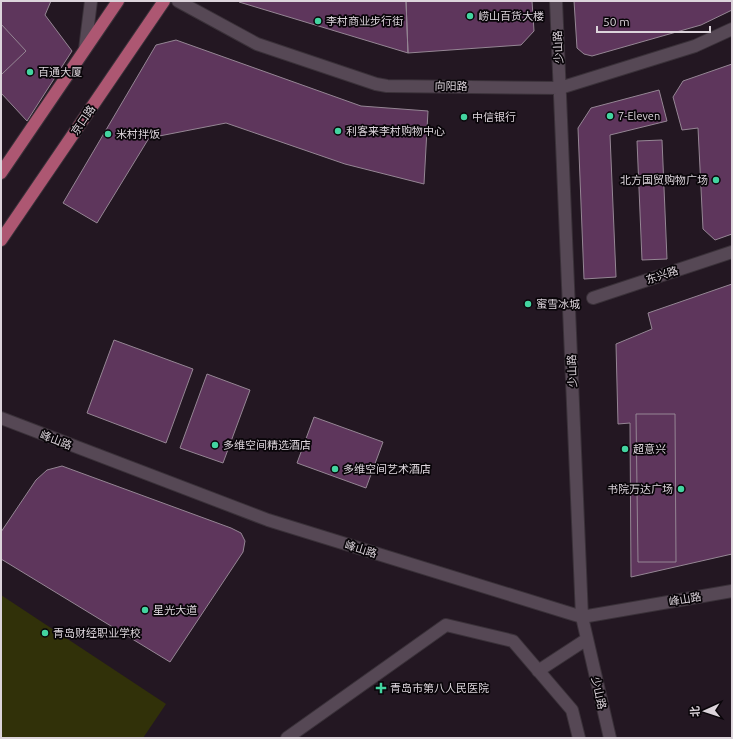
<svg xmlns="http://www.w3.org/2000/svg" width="733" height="739" font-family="Ubuntu,'Noto Sans SC',sans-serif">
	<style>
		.green { fill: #313109 }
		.building { fill: #5e365c; stroke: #958694 }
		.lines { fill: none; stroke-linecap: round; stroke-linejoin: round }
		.minor-casing { stroke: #3a3139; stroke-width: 14 }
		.major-casing { stroke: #3a3139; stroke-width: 14 }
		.minor { stroke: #564855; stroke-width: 12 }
		.major { stroke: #ad5772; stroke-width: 12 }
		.poi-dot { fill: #43d4a0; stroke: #090509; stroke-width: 1.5 }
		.labels { text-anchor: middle; stroke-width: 3.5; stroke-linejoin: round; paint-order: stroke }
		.poi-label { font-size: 11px; fill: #dcd4db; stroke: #090509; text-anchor: start }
		.street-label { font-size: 11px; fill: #dcd4db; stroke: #090509 }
	</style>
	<rect width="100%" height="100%" fill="#231722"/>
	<path class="green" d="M1 595 166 704 143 738H1Z"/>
	<path class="building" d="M1 1H51L45 15 72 51 27 121 1 93Z
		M239 1H406L408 53 239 2Z
		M406 1H532L534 31 521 45 408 53Z
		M574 1H732V10L701 25 592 56 584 54 577 48Z
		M1 24 26 51 2 74 1 73Z
		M176 40 361 106 428 111 424 184 345 164 226 123 149 138 97 223 63 203 156 45Z
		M732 64V234L715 240 703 229 698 128 682 130 673 97 683 81Z
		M659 90 667 121 610 135 616 277 584 279 578 128 591 108Z
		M662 140 667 259 642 260 637 141Z
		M732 284V554L631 577 630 423 618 424 616 344 652 329 648 313Z
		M114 340 193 369 166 443 87 413Z
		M207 374 250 390 223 463 180 448Z
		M636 414H675L676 562H638Z
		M314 417 383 442 366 488 297 463Z
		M62 466 231 528 241 533 245 541 243 552 170 662 1 559V532L36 480 47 470Z"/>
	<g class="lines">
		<defs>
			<path id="minor" d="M178 1 257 44 376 84 387 86 560 88 695 46 732 29
				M556 1 582 617 610 738
				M85 49 91 1
				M593 298 732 252
				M1 418 268 520 582 617 732 591
				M538 671 587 639
				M287 738 446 625 513 641 572 710 579 738"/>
			<path id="major" d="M1 173 118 1
				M1 240 164 1"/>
		</defs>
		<use href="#minor" class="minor-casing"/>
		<use href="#major" class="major-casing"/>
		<use href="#minor" class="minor"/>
		<use href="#major" class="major"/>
	</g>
	<g class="poi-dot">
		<circle cx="470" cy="16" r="4"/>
		<circle cx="318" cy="21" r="4"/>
		<circle cx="30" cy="72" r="4"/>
		<circle cx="610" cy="116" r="4"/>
		<circle cx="464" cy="117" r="4"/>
		<circle cx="338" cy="131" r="4"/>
		<circle cx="108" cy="134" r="4"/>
		<circle cx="716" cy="180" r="4"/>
		<circle cx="528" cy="304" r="4"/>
		<circle cx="215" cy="445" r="4"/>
		<circle cx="625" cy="449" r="4"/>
		<circle cx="335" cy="469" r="4"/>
		<circle cx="681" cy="489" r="4"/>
		<circle cx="145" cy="610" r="4"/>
		<circle cx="45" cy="633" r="4"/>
		<path d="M379 682h4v4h4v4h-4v4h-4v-4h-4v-4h4z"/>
	</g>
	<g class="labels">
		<g class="poi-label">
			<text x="478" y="20">崂山百货大楼</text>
			<text x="326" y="25">李村商业步行街</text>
			<text x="38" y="76">百通大厦</text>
			<text x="618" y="120">7-Eleven</text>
			<text x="472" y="121">中信银行</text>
			<text x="346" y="135">利客来李村购物中心</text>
			<text x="116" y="138">米村拌饭</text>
			<text x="708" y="184" text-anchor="end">北方国贸购物广场</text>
			<text x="536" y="308">蜜雪冰城</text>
			<text x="223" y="449">多维空间精选酒店</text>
			<text x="633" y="453">超意兴</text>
			<text x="343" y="473">多维空间艺术酒店</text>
			<text x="673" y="493" text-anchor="end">书院万达广场</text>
			<text x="153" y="614">星光大道</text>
			<text x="53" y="637">青岛财经职业学校</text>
			<text x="390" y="692">青岛市第八人民医院</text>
		</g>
		<g class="street-label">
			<text transform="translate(558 47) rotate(-93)" y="4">少山路</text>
			<text transform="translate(451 86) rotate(1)" y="4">向阳路</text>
			<text transform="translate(83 120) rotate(-56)" y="4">京口路</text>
			<text transform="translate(662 275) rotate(-18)" y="4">东兴路</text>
			<text transform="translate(572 371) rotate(-92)" y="4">少山路</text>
			<text transform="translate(56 440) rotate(21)" y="4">峰山路</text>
			<text transform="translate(361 549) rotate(17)" y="4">峰山路</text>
			<text transform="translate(685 599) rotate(-10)" y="4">峰山路</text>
			<text transform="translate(599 693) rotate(77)" y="4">少山路</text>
		</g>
	</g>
	<rect width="733" height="739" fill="none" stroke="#dcd4db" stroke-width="4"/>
	<g transform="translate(705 711) rotate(267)" stroke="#090509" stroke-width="3" paint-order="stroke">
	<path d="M0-3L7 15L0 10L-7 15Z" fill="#dcd4db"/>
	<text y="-6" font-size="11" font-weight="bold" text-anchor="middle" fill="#dcd4db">北</text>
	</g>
	<path d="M597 26v6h113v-6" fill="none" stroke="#dcd4db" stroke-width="2"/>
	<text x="603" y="26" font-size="12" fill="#dcd4db" stroke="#090509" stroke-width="3" paint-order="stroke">50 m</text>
</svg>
